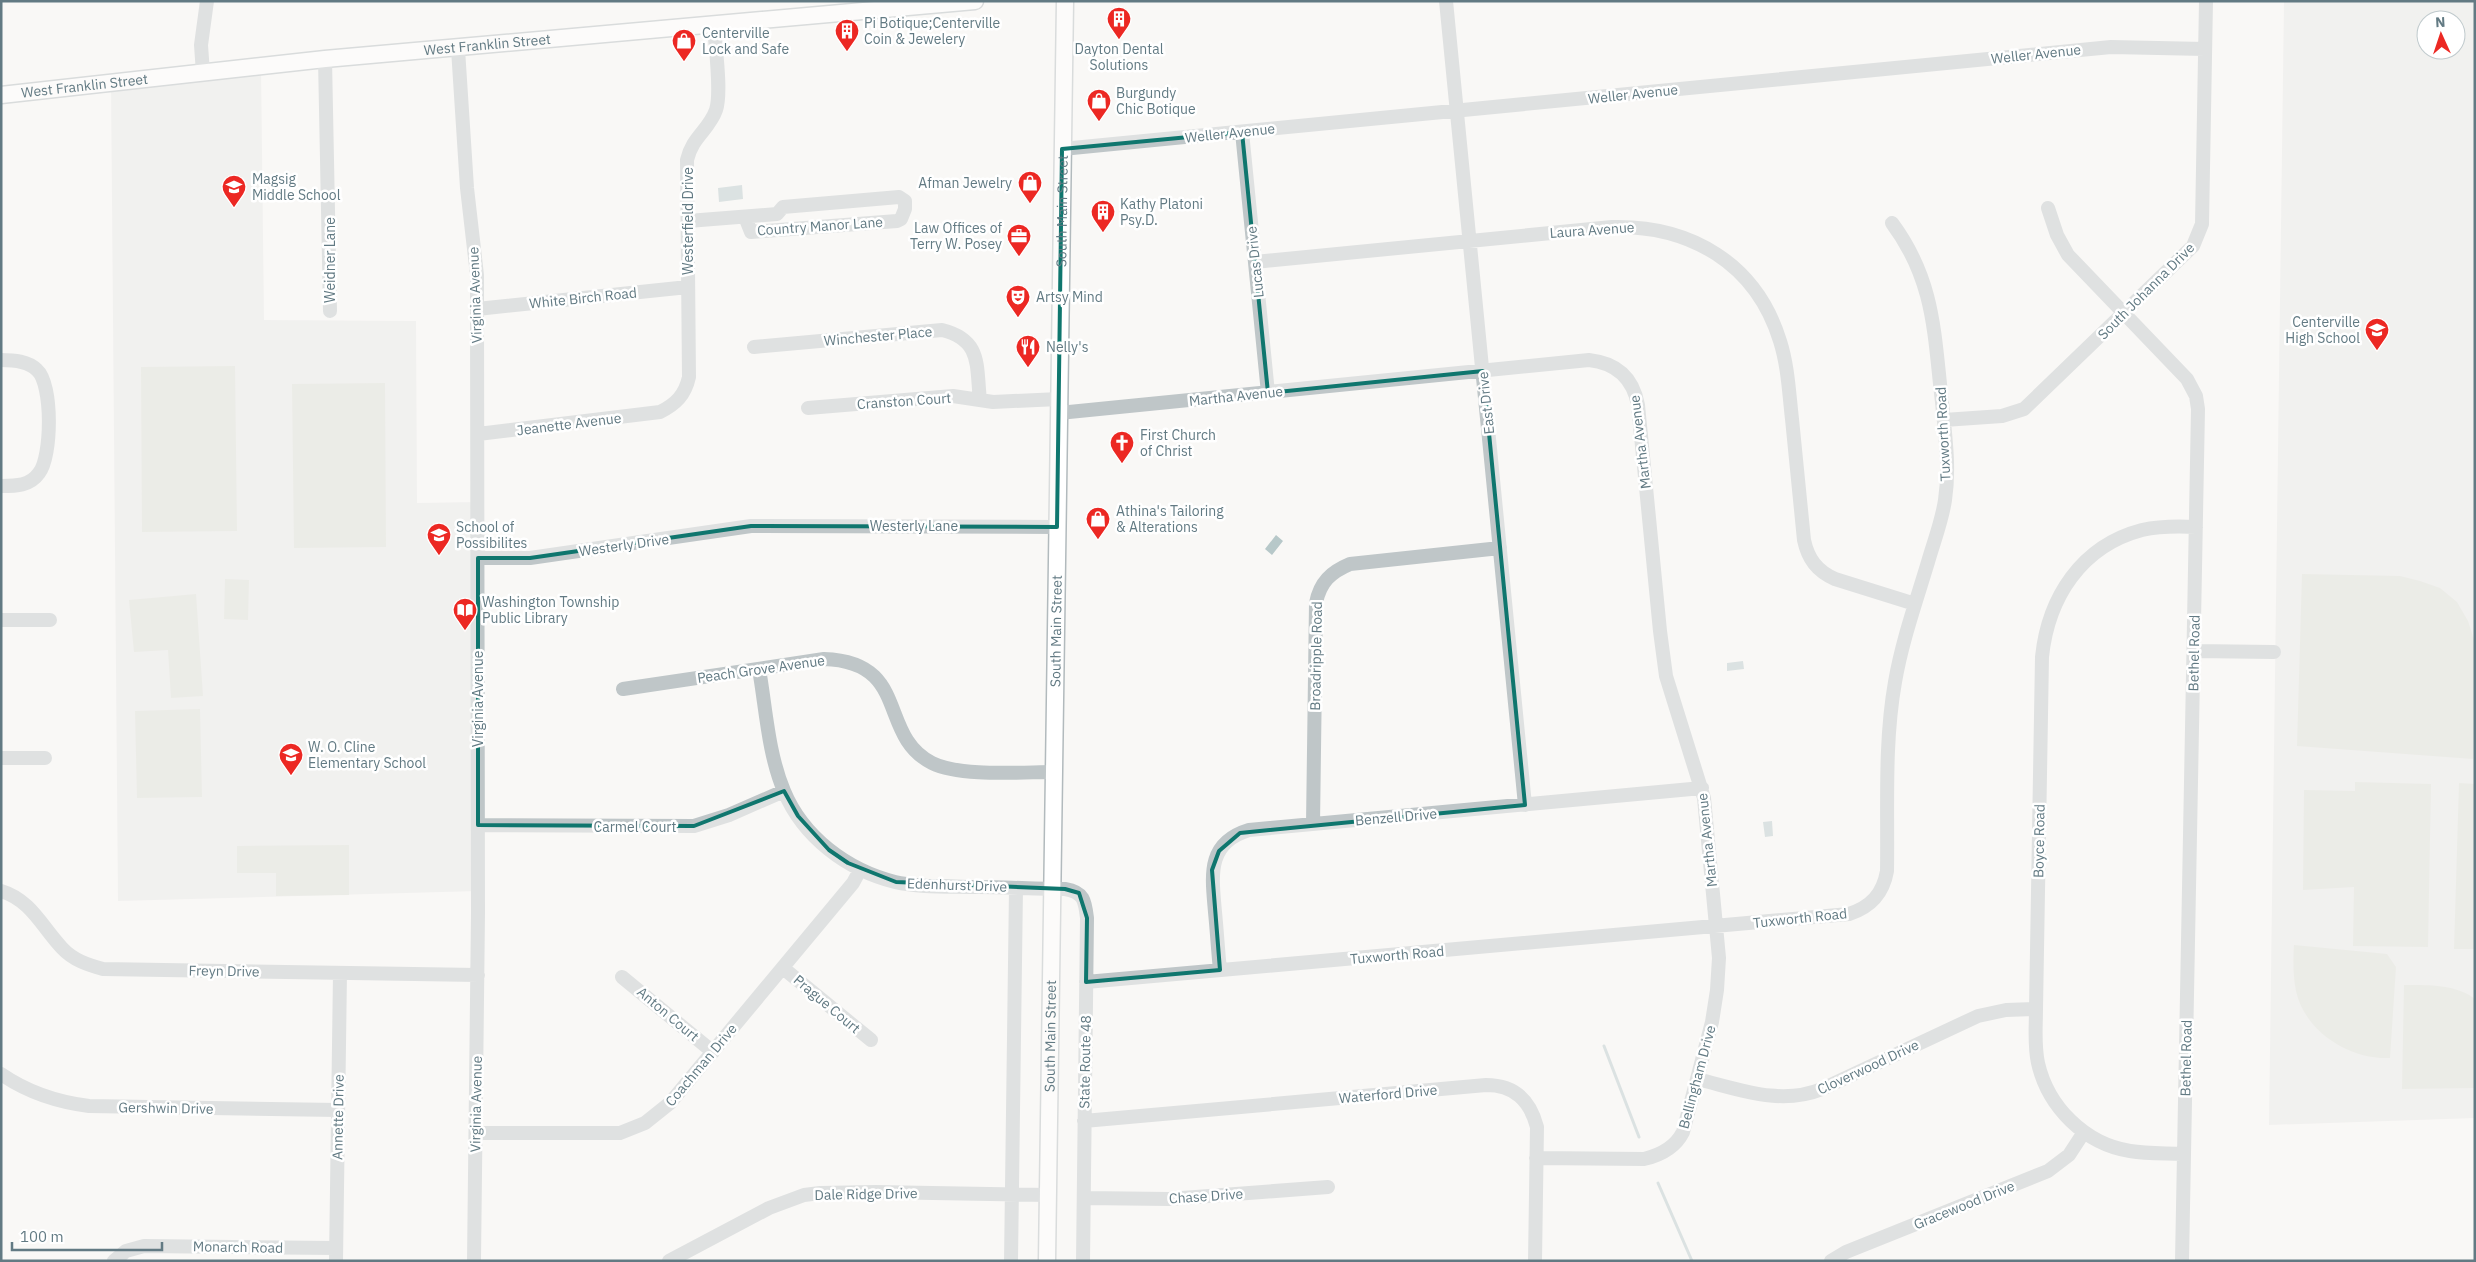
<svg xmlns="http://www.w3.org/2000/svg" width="2476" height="1262" font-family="'IBM Plex Sans',sans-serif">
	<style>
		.built { fill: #e7e8e7; fill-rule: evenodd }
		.green { fill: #daded5 }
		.water { fill: #b7c8c9 }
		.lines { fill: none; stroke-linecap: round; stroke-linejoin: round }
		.stream { stroke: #b7c8c9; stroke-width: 3 }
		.major-casing { stroke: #b2babd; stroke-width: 19 }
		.minor { stroke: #bfc6c8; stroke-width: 14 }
		.major { stroke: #fff; stroke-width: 16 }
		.marked { fill: none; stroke: #0f766e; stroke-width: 4; stroke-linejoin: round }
		.labels { text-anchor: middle; stroke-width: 5; stroke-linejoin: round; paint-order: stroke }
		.poi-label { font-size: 14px; fill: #627a83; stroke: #fff; text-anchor: start }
		.street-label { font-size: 14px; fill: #627a83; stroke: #fff }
	</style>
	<rect width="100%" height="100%" fill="#f9f8f6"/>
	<path class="built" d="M2284 1H2475V1118L2269 1125ZM2426 20H2456V50H2426Z
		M261 67 264 320 416 321 417 503 478 502V891L118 901 111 84Z"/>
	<path class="green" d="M235 366 237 531 142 532 141 367Z
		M385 383 386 547 294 548 292 384Z
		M2302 574 2400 576 2420 581 2440 588 2457 602 2468 621 2475 643 2473 759 2297 746Z
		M225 579 249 580 248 620 224 619Z
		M196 594 203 696 171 698 168 650 134 652 129 600Z
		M200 709 202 797 137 798 135 711Z
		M2355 782 2431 784 2428 947 2353 946 2354 887 2303 890 2304 790 2355 791Z
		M2459 783 2475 784V949H2454Z
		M349 845V895L276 896V873H237V846Z
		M2294 945 2387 954 2396 967 2390 1058C2350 1060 2305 1032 2296 991 2293 976 2293 960 2294 945Z
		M2404 985C2427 985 2456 984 2475 999V1088L2402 1089Z"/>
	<path class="water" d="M742 185 743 199 719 202 718 188Z
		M1276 535 1283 541 1272 555 1265 549Z
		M1743 661 1744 669 1727 671V663Z
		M1772 821 1773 836 1765 837 1763 822Z"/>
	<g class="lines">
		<path class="stream" d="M1604 1046 1639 1137
			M1658 1183 1692 1261"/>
		<defs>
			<g id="major">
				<path id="s1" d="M1 95 325 59 975 1"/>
				<path id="s2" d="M1047 1261 1065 1"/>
			</g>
		</defs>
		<use href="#major" class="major-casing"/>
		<path class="minor" d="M1446 1 1525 805
			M458 49 467 188 477 275V309L478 913 474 1261
			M325 59 330 311
			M203 73 201 45 207 1
			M1242 132 1268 393
			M1062 149 2111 47 2205 49
			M2048 208 2057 235 2068 255 2187 379 2196 396 2198 409 2182 1261
			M688 221 777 214 783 207 899 197 905 201V209L901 219 897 221 751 232 745 217
			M1255 262 1612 227C1690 225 1756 263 1780 341 1788 366 1789 393 1792 419 1796 460 1800 500 1804 540 1808 559 1817 571 1835 579L1915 604
			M477 309 688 287
			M754 347 942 330C982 340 976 365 980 400
			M1 360C14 360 28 361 37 370 53 384 52 457 39 473 30 486 16 486 1 486
			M808 408 953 396 993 402 1059 399
			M1059 413 1589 360C1617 363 1633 378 1638 405L1660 631 1666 676 1704 798 1719 958 1717 990 1712 1022 1683 1132C1675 1148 1661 1155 1644 1159L1536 1158
			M1944 420 2002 416 2024 409 2193 246 2202 224 2206 1
			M478 434 660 412C676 404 685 395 689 377L687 160C692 137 709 130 716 110 722 92 715 46 714 25
			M478 558H530L751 526 1057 527
			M1 620H50
			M2194 651 2274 652
			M759 669C766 709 768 753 784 791 803 837 847 870 895 882 921 888 951 886 978 887 1007 887 1036 889 1065 889 1084 892 1085 901 1087 918L1083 1261
			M623 689 824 659C911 662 877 735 932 763 960 777 1022 772 1054 772
			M1 758H45
			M1313 824 1316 603C1320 582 1331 572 1350 564L1500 548
			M478 825 694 826 729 815 784 791
			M1 891C31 900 42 927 62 948 73 960 88 965 103 969L478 975
			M783 968 871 1040
			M1220 970C1218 951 1217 932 1215 912 1212 876 1206 843 1249 830L1702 788
			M622 977 713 1052
			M1086 982 1849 914C1871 907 1883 894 1887 871 1888 809 1884 744 1895 682 1902 641 1916 602 1928 562 1934 541 1942 521 1945 500 1950 467 1945 434 1942 402 1934 334 1935 281 1892 223
			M1 1074C27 1092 57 1102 89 1106L338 1110
			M1697 1079C1739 1089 1780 1106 1822 1089L1978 1016 2006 1010 2036 1009
			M1084 1121 1486 1085C1514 1085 1530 1100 1537 1127L1535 1261
			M476 1133H620L645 1123 670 1103 853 883 860 870
			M2184 1154C2166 1153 2148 1154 2130 1151 2085 1144 2048 1107 2038 1063 2034 1045 2036 1027 2036 1009L2042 657C2048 598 2081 546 2142 530 2160 526 2178 526 2196 527
			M1084 1198 1169 1199 1328 1187
			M114 1261 126 1251 144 1246 336 1248
			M336 1261 340 973
			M669 1261 769 1208 804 1195 820 1193 876 1192 1048 1195
			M1011 1261 1016 888
			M1831 1261 1846 1252 2048 1171 2069 1155 2084 1132"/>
		<use href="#major" class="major"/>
	</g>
	<path d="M0 0H2476V1262H0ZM1242 132 1268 393 1483 371 1525 805 1240 833 1219 851 1212 870 1220 970 1086 982 1087 918 1079 893 1065 889 896 882 848 863 829 850 798 816 784 791 694 826 478 825V558H530L751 526 1057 527 1062 149Z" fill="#f9f8f6" fill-opacity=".55" fill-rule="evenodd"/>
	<path class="marked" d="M1242 132 1268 393 1483 371 1525 805 1240 833 1219 851 1212 870 1220 970 1086 982 1087 918 1079 893 1065 889 896 882 848 863 829 850 798 816 784 791 694 826 478 825V558H530L751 526 1057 527 1062 149Z"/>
	<defs>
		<symbol id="building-pin" viewBox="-11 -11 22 30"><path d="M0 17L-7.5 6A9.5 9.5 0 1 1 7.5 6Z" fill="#ec2823" stroke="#fff"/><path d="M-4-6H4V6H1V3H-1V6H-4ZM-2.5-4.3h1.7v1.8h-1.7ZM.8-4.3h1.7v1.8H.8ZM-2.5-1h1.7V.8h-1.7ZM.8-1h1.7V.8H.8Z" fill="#fff"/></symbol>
		<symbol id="shop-pin" viewBox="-11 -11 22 30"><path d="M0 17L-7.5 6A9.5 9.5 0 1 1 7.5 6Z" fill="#ec2823" stroke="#fff"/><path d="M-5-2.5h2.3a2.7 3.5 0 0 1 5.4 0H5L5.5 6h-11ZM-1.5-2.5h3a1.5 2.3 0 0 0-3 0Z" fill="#fff"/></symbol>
		<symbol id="school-pin" viewBox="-11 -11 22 30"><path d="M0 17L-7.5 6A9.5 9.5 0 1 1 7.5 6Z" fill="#ec2823" stroke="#fff"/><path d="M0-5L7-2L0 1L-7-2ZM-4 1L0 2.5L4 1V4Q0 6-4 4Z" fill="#fff"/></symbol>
		<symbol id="office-pin" viewBox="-11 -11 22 30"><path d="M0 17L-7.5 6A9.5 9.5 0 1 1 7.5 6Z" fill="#ec2823" stroke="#fff"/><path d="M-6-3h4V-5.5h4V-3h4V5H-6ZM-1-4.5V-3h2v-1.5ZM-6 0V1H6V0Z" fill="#fff"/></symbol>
		<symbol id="theatre-pin" viewBox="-11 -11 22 30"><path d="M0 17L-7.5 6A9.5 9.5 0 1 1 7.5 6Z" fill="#ec2823" stroke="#fff"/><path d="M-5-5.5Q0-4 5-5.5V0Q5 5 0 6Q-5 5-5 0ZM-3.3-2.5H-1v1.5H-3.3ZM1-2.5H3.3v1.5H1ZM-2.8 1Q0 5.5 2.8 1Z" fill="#fff"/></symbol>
		<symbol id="restaurant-pin" viewBox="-11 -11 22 30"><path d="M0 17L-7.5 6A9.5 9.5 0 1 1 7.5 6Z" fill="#ec2823" stroke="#fff"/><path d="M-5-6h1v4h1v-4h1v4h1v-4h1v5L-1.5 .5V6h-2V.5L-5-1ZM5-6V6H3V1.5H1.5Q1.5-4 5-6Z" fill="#fff"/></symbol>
		<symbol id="church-pin" viewBox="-11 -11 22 30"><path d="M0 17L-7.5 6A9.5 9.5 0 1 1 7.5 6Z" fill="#ec2823" stroke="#fff"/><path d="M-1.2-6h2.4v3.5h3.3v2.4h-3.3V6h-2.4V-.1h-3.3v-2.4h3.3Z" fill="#fff"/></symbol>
		<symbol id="library-pin" viewBox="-11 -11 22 30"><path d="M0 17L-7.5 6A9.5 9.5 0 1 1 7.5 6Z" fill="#ec2823" stroke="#fff"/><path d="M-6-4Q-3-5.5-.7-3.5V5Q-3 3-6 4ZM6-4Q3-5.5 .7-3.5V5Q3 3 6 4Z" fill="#fff"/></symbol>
	</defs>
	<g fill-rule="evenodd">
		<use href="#building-pin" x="1105" y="5" width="28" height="38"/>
		<use href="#building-pin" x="833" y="17" width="28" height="38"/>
		<use href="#shop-pin" x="670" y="27" width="28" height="38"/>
		<use href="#shop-pin" x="1085" y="87" width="28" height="38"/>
		<use href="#shop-pin" x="1016" y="169" width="28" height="38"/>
		<use href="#school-pin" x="220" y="173" width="28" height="38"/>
		<use href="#building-pin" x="1089" y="198" width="28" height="38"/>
		<use href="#office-pin" x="1005" y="222" width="28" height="38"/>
		<use href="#theatre-pin" x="1004" y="283" width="28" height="38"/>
		<use href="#school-pin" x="2363" y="316" width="28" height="38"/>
		<use href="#restaurant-pin" x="1014" y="333" width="28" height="38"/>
		<use href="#church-pin" x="1108" y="429" width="28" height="38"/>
		<use href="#shop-pin" x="1084" y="505" width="28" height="38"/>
		<use href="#school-pin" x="425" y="521" width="28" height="38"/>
		<use href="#library-pin" x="451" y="596" width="28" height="38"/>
		<use href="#school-pin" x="277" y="741" width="28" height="38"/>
	</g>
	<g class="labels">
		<g class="poi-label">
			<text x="864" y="28">Pi Botique;Centerville<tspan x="864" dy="16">Coin &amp; Jewelery</tspan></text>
			<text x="702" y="38">Centerville<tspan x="702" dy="16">Lock and Safe</tspan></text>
			<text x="1119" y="54" text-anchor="middle">Dayton Dental<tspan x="1119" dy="16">Solutions</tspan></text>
			<text x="1116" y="98">Burgundy<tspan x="1116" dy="16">Chic Botique</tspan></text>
			<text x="252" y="184">Magsig<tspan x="252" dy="16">Middle School</tspan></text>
			<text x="1012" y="188" text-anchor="end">Afman Jewelry</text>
			<text x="1120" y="209">Kathy Platoni<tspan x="1120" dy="16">Psy.D.</tspan></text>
			<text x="1002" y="233" text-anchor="end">Law Offices of<tspan x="1002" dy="16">Terry W. Posey</tspan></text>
			<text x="1036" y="302">Artsy Mind</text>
			<text x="2360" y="327" text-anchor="end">Centerville<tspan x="2360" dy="16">High School</tspan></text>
			<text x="1046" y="352">Nelly's</text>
			<text x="1140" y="440">First Church<tspan x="1140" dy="16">of Christ</tspan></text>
			<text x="1116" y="516">Athina's Tailoring<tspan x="1116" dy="16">&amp; Alterations</tspan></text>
			<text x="456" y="532">School of<tspan x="456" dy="16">Possibilites</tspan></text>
			<text x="482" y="607">Washington Township<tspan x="482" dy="16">Public Library</tspan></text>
			<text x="308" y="752">W. O. Cline<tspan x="308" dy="16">Elementary School</tspan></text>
		</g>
		<g class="street-label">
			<text dy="5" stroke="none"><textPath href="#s1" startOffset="489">West Franklin Street</textPath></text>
			<text transform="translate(2036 54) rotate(-6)" y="5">Weller Avenue</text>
			<text dy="5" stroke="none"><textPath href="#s1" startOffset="84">West Franklin Street</textPath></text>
			<text transform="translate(1633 94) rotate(-6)" y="5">Weller Avenue</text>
			<text transform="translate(1230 133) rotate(-6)" y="5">Weller Avenue</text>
			<text dy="5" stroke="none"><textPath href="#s2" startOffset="1050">South Main Street</textPath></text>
			<text transform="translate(688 221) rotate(-90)" y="5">Westerfield Drive</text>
			<text transform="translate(820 226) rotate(-4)" y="5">Country Manor Lane</text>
			<text transform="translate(1592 230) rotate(-4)" y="5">Laura Avenue</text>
			<text transform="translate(330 260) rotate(-90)" y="5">Weidner Lane</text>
			<text transform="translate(1255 262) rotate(-96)" y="5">Lucas Drive</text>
			<text transform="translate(2146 291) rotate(-45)" y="5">South Johanna Drive</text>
			<text transform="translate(475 295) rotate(-92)" y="5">Virginia Avenue</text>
			<text transform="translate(583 298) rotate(-6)" y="5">White Birch Road</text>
			<text transform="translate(878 336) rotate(-5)" y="5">Winchester Place</text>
			<text transform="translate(1236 396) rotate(-6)" y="5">Martha Avenue</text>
			<text transform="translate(904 401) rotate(-4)" y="5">Cranston Court</text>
			<text transform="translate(1486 403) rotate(-96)" y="5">East Drive</text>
			<text transform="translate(569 424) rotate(-7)" y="5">Jeanette Avenue</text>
			<text transform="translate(1943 434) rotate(-93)" y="5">Tuxworth Road</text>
			<text transform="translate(1640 442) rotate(-97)" y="5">Martha Avenue</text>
			<text x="914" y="531">Westerly Lane</text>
			<text transform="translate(624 545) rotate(-8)" y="5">Westerly Drive</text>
			<text dy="5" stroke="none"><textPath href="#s2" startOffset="630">South Main Street</textPath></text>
			<text transform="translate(2194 653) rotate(-89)" y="5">Bethel Road</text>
			<text transform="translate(1316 656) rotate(-89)" y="5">Broadripple Road</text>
			<text transform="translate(761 669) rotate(-8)" y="5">Peach Grove Avenue</text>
			<text transform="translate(478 699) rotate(-90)" y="5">Virginia Avenue</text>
			<text transform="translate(1396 817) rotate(-5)" y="5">Benzell Drive</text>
			<text x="635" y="832">Carmel Court</text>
			<text transform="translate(1707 840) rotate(-96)" y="5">Martha Avenue</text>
			<text transform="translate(2039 841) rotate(-89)" y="5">Boyce Road</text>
			<text transform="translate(957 885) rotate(2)" y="5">Edenhurst Drive</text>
			<text transform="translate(1800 918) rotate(-6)" y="5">Tuxworth Road</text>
			<text transform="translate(1397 955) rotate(-5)" y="5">Tuxworth Road</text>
			<text transform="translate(224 971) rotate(1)" y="5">Freyn Drive</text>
			<text transform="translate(827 1004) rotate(40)" y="5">Prague Court</text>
			<text transform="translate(668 1014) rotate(40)" y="5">Anton Court</text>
			<text dy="5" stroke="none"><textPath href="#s2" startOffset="225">South Main Street</textPath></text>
			<text transform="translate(2186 1058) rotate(-89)" y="5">Bethel Road</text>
			<text transform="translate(1085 1062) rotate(-89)" y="5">State Route 48</text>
			<text transform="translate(701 1065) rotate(-50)" y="5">Coachman Drive</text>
			<text transform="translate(1868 1067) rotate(-25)" y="5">Cloverwood Drive</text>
			<text transform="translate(1697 1077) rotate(-75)" y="5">Bellingham Drive</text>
			<text transform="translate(1388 1094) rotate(-5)" y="5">Waterford Drive</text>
			<text transform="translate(476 1104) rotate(-89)" y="5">Virginia Avenue</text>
			<text transform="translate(166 1108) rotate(1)" y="5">Gershwin Drive</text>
			<text transform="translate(338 1117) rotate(-89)" y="5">Annette Drive</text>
			<text transform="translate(866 1194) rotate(-1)" y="5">Dale Ridge Drive</text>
			<text transform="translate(1206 1196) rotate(-4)" y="5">Chase Drive</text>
			<text transform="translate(1964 1205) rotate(-22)" y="5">Gracewood Drive</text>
			<text transform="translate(238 1247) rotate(1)" y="5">Monarch Road</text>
		</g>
	</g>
	<rect width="2476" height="1262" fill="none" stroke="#627a83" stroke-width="5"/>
	<g transform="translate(2441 35) rotate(357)"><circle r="24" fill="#ffffff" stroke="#c0cacd"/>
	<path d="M0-4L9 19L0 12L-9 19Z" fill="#ec2823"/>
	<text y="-8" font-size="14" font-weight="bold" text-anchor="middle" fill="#627a83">N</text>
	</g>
	<path d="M12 1242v8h150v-8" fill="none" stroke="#627a83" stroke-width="2.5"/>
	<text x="20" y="1242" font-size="15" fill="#627a83" stroke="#ffffff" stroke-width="4" paint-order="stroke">100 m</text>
</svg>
